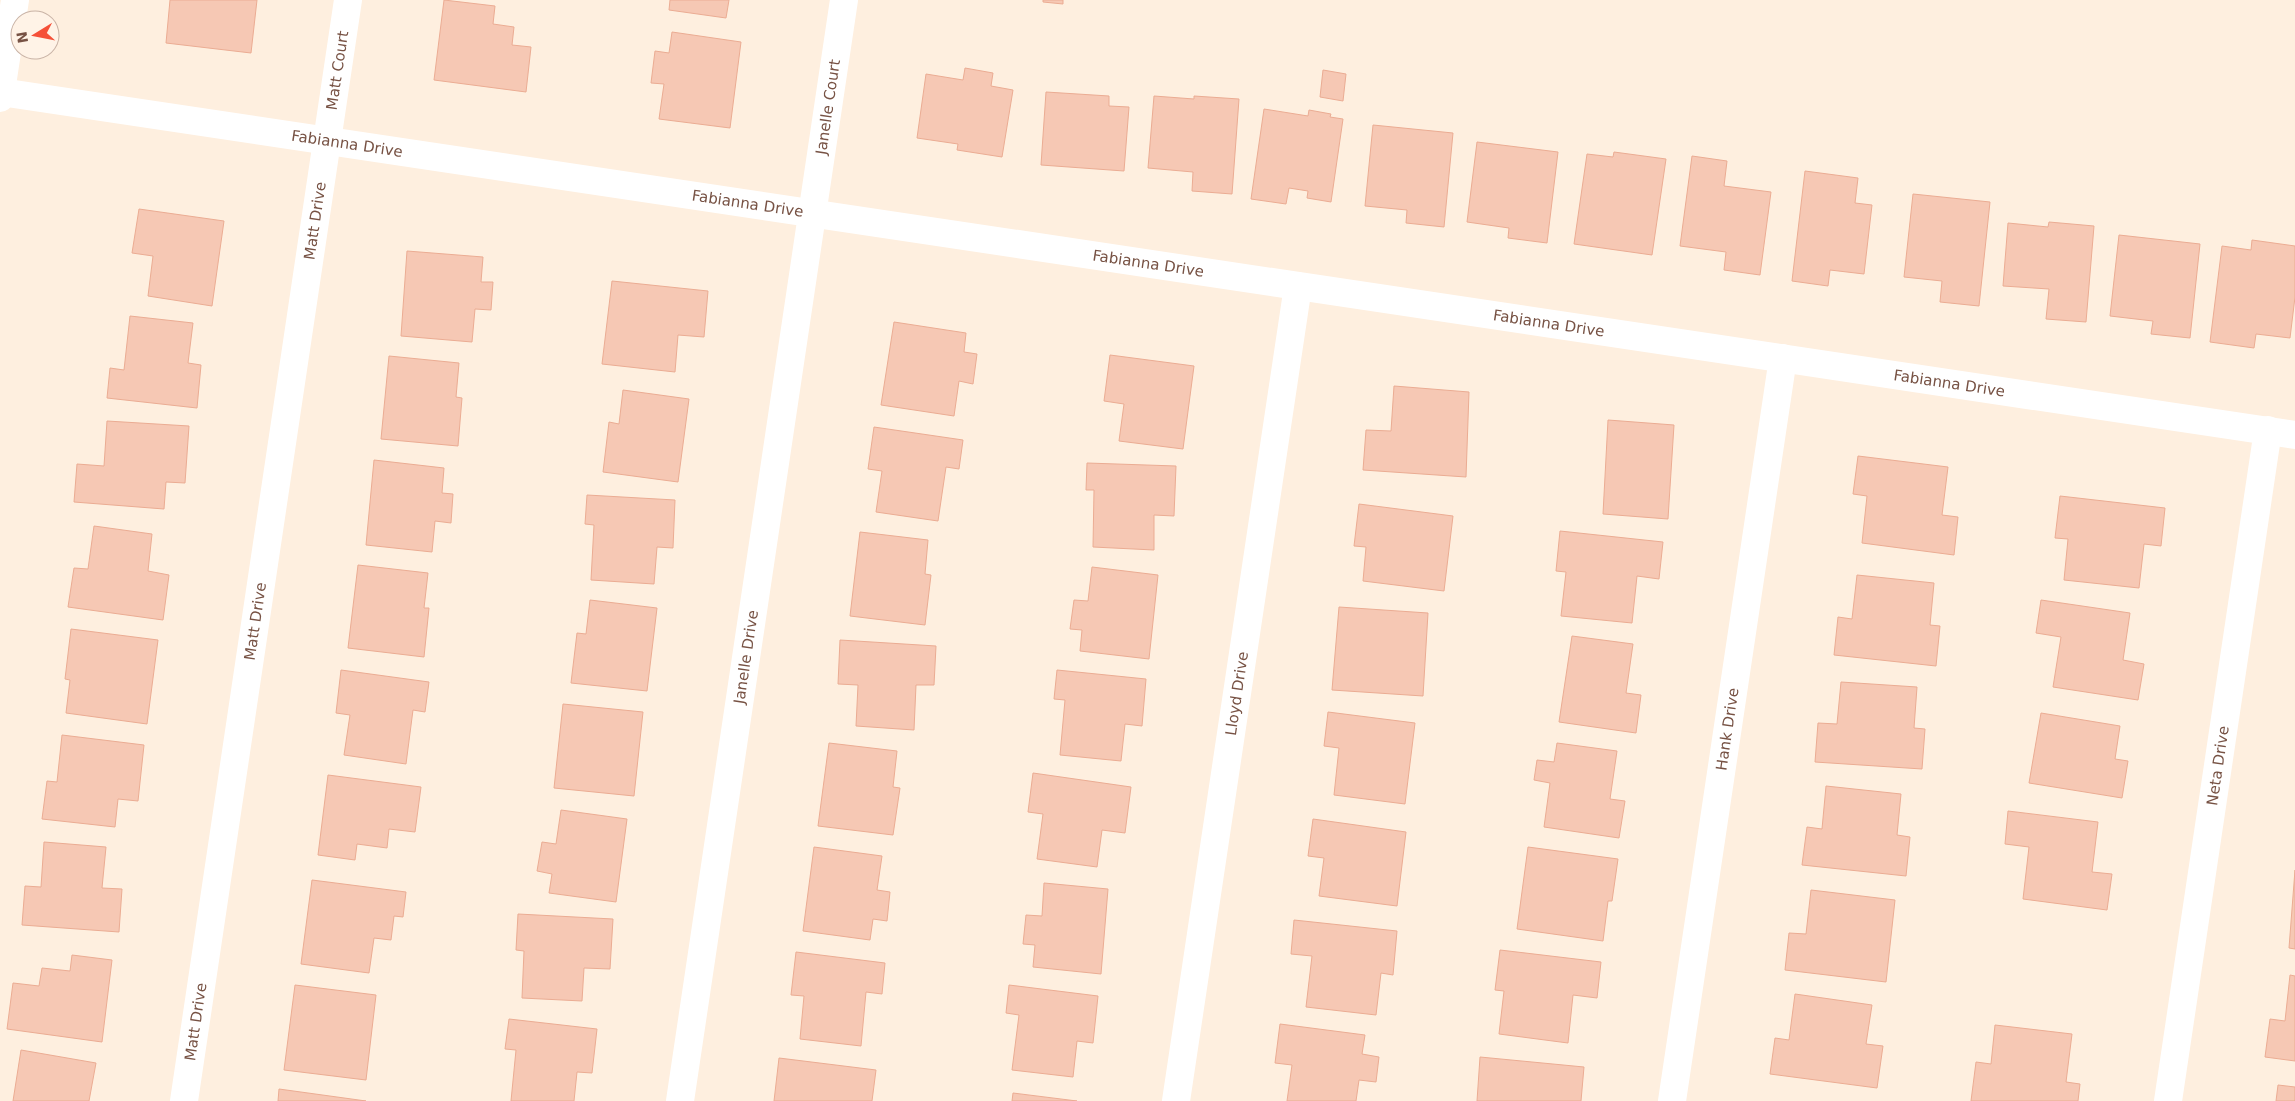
<svg xmlns="http://www.w3.org/2000/svg" width="2295" height="1101" font-family="'DejaVu Sans',sans-serif">
	<style>
		.building { fill: #f6c8b4; stroke: #ebac93 }
		.lines { fill: none; stroke-linecap: round; stroke-linejoin: round }
		.minor { stroke: #fff; stroke-width: 28 }
		.secondary { stroke: #fff; stroke-width: 28 }
		.labels { text-anchor: middle; stroke-width: 4; stroke-linejoin: round; paint-order: stroke }
		.street-label { font-size: 15px; fill: #775244; stroke: #fff3e7 }
	</style>
	<rect width="100%" height="100%" fill="#feefdf"/>
	<path class="building" d="M170 0H257L251 53 166 43Z
		M444 0 495 6 493 24 514 27 512 45 531 47 526 92 434 80Z
		M670 0H729L726 18 669 10Z
		M1043 0H1063V4L1043 2Z
		M672 32 741 42 730 128 659 119 664 84 651 83 655 51 669 53Z
		M965 68 993 73 991 86 1013 90 1002 157 957 150 958 144 917 138 926 74 963 80Z
		M1323 70 1346 74 1343 101 1320 97Z
		M1046 92 1109 96V106L1129 107 1124 171 1041 165Z
		M1154 96 1194 99V96L1239 99 1232 194 1192 191 1193 172 1148 168Z
		M1264 109 1308 116 1309 110 1331 114 1330 117 1343 119 1331 202 1307 198 1308 191 1289 188 1286 204 1251 199Z
		M1373 125 1453 133 1444 227 1406 223 1407 210 1365 206Z
		M1477 142 1558 152 1547 243 1508 238 1509 228 1467 222Z
		M1614 152 1666 159 1652 255 1574 244 1587 154 1613 157Z
		M1692 156 1727 161 1724 186 1771 192 1760 275 1724 270 1726 252 1680 246Z
		M1805 171 1858 178 1855 203 1872 205 1864 274 1830 270 1828 286 1792 281Z
		M1913 194 1990 202 1979 306 1940 302 1942 281 1904 277Z
		M139 209 224 221 212 306 148 296 153 256 132 253Z
		M2049 222 2094 226 2086 322 2046 319 2049 289 2003 286 2008 223 2048 227Z
		M2119 235 2200 244 2190 338 2151 334 2153 321 2110 316Z
		M2252 240 2295 246V297L2290 338 2256 334 2254 348 2210 342 2222 246 2251 250Z
		M407 251 483 257 481 282H493L491 310 475 309 472 342 401 336Z
		M612 281 708 291 704 337 678 335 675 372 602 364Z
		M130 316 193 323 188 363 201 365 197 408 107 398 110 368 124 370Z
		M894 322 966 333 964 352 977 354 973 384 959 381 954 416 881 405Z
		M1110 355 1194 366 1183 449 1119 441 1124 404 1104 401Z
		M389 356 459 363 456 397 462 398 458 446 381 439Z
		M1394 386 1469 392 1466 477 1363 470 1366 430 1391 431Z
		M623 390 689 399 678 482 603 472 609 422 619 424Z
		M1608 420 1674 425 1668 519 1603 514Z
		M107 421 189 426 185 483 166 482 164 509 74 502 77 464 104 466Z
		M874 427 963 440 959 469 946 467 938 521 876 512 882 471 868 469Z
		M1858 456 1948 467 1942 515 1958 517 1954 555 1862 543 1867 496 1853 494Z
		M374 460 444 468 442 493 453 494 451 523 435 521 432 552 366 545Z
		M1087 463 1176 466 1174 516 1154 515V550L1093 547 1094 490H1086Z
		M587 495 675 500 673 548 657 547 654 584 591 580 594 525 585 524Z
		M2060 496 2165 508 2161 546 2144 544 2139 588 2064 580 2068 539 2055 538Z
		M1359 504 1453 516 1444 591 1363 581 1366 547 1354 546Z
		M94 526 152 534 148 571 169 575 163 620 68 607 74 568 88 569Z
		M1560 531 1663 542 1659 579 1637 576 1632 623 1561 616 1566 572 1556 571Z
		M860 532 928 540 925 574 931 575 925 625 850 616Z
		M358 565 428 573 424 608H429L424 657 348 648Z
		M1092 567 1158 575 1149 659 1080 651 1082 630 1070 629 1074 600 1088 601Z
		M1857 575 1934 583 1930 625 1940 626 1936 666 1834 655 1838 617 1852 619Z
		M590 600 657 608 647 691 571 683 577 633 586 634Z
		M2041 600 2130 613 2123 660 2144 664 2138 700 2053 687 2061 637 2036 633Z
		M1339 607 1428 613 1423 696 1332 690Z
		M71 629 158 640 147 724 66 713 70 680 65 679Z
		M1572 636 1633 644 1626 693 1641 695 1636 733 1559 722Z
		M840 640 936 646 934 685H916L914 730 856 726 858 685 838 684Z
		M341 670 429 682 425 712 413 710 406 764 344 755 350 715 336 713Z
		M1057 670 1146 679 1142 726 1125 724 1121 761 1060 755 1065 700 1054 699Z
		M1841 682 1917 687 1914 728 1925 729 1922 769 1815 762 1818 723 1837 724Z
		M563 704 643 712 634 796 554 788Z
		M1328 712 1415 723 1405 804 1334 795 1339 748 1324 746Z
		M2041 713 2120 726 2115 759 2128 761 2122 798 2029 783Z
		M62 735 144 745 138 801 118 799 115 827 42 819 47 781 57 782Z
		M829 743 897 751 893 787 900 788 893 835 818 826Z
		M1557 743 1617 751 1610 799 1625 801 1619 838 1544 827 1550 783 1534 780 1537 760 1554 762Z
		M1033 773 1131 787 1125 833 1102 830 1097 867 1037 859 1043 814 1028 812Z
		M328 775 421 787 415 832 389 829 387 848 357 844 355 860 318 855Z
		M1826 786 1901 794 1897 835 1910 837 1906 876 1802 865 1807 827 1822 829Z
		M561 810 627 819 616 902 549 893 552 874 537 871 542 842 556 844Z
		M2008 811 2098 822 2092 872 2112 874 2107 910 2023 899 2029 847 2005 844Z
		M1313 819 1406 832 1397 906 1319 896 1324 858 1308 856Z
		M44 842 106 847 102 888 122 889 119 932 22 925 25 886 41 887Z
		M814 847 882 856 877 890 890 892 887 921 873 919 870 940 803 931Z
		M1528 847 1618 859 1612 901H1608L1603 941 1517 929Z
		M2295 870V949L2289 948Z
		M312 880 406 892 403 917 394 916 391 940 374 938 369 973 301 964Z
		M1044 883 1108 889 1101 974 1033 967 1035 945 1023 944 1026 915 1042 916Z
		M1811 890 1895 900 1886 982 1785 970 1789 933 1806 934Z
		M518 914 613 919 610 969 584 968 582 1001 522 998 524 951 516 950Z
		M1294 920 1397 931 1393 975 1381 973 1376 1015 1306 1007 1312 956 1291 954Z
		M1500 950 1601 962 1597 998 1573 995 1568 1043 1499 1034 1504 991 1495 990Z
		M796 952 885 963 882 994 866 992 861 1046 800 1039 804 996 791 995Z
		M72 955 112 960 102 1042 7 1029 13 983 39 986 42 968 70 971Z
		M2290 975 2295 976V1061L2265 1057 2270 1019 2285 1021Z
		M295 985 376 995 366 1080 284 1070Z
		M1009 985 1098 996 1093 1043 1077 1041 1073 1077 1012 1070 1019 1015 1006 1013Z
		M1795 994 1872 1005 1866 1044 1883 1046 1877 1088 1770 1074 1775 1038 1789 1040Z
		M509 1019 597 1029 592 1073 577 1072 574 1101H511L516 1050 505 1049Z
		M1280 1024 1365 1035 1362 1054 1379 1057 1376 1082 1359 1080 1356 1101H1287L1292 1065 1275 1063Z
		M1995 1025 2072 1034 2066 1082 2080 1084 2078 1101H1971L1976 1062 1991 1064Z
		M21 1050 96 1063 89 1101H13Z
		M1480 1057 1584 1067 1581 1101H1477Z
		M779 1058 876 1070 872 1101H774Z
		M2278 1085 2295 1087V1101H2276Z
		M279 1089 366 1101H278Z
		M1013 1093 1077 1101H1012Z"/>
	<g class="lines">
		<g class="minor">
			<path id="s1" d="M1 92 2295 435"/>
			<path id="s2" d="M184 1101 348 0"/>
			<path id="s3" d="M680 1101 844 0"/>
			<path id="s4" d="M1176 1101 1298 286"/>
			<path id="s5" d="M1672 1101 1783 358"/>
			<path id="s6" d="M2168 1101 2268 430"/>
		</g>
		<path class="secondary" d="M0 98 15 0"/>
	</g>
	<g class="labels">
		<g class="street-label">
			<text dy="5" stroke="none"><textPath href="#s2" startOffset="1042">Matt Court</textPath></text>
			<text dy="5" stroke="none"><textPath href="#s3" startOffset="1005">Janelle Court</textPath></text>
			<text dy="5" stroke="none"><textPath href="#s1" startOffset="350">Fabianna Drive</textPath></text>
			<text dy="5" stroke="none"><textPath href="#s1" startOffset="755">Fabianna Drive</textPath></text>
			<text dy="5" stroke="none"><textPath href="#s2" startOffset="890">Matt Drive</textPath></text>
			<text dy="5" stroke="none"><textPath href="#s1" startOffset="1160">Fabianna Drive</textPath></text>
			<text dy="5" stroke="none"><textPath href="#s1" startOffset="1565">Fabianna Drive</textPath></text>
			<text dy="5" stroke="none"><textPath href="#s1" startOffset="1970">Fabianna Drive</textPath></text>
			<text dy="5" stroke="none"><textPath href="#s2" startOffset="485">Matt Drive</textPath></text>
			<text dy="5" stroke="none"><textPath href="#s3" startOffset="449">Janelle Drive</textPath></text>
			<text dy="5" stroke="none"><textPath href="#s4" startOffset="412">Lloyd Drive</textPath></text>
			<text dy="5" stroke="none"><textPath href="#s5" startOffset="376">Hank Drive</textPath></text>
			<text dy="5" stroke="none"><textPath href="#s6" startOffset="339">Neta Drive</textPath></text>
			<text dy="5" stroke="none"><textPath href="#s2" startOffset="80">Matt Drive</textPath></text>
		</g>
	</g>
	<g transform="translate(35 35) rotate(260)"><circle r="24" fill="#fff3e7" stroke="#c9b3a6"/>
	<path d="M0-4L9 19L0 12L-9 19Z" fill="#f55038"/>
	<text y="-8" font-size="14" font-weight="bold" text-anchor="middle" fill="#775244">N</text>
	</g>
</svg>
